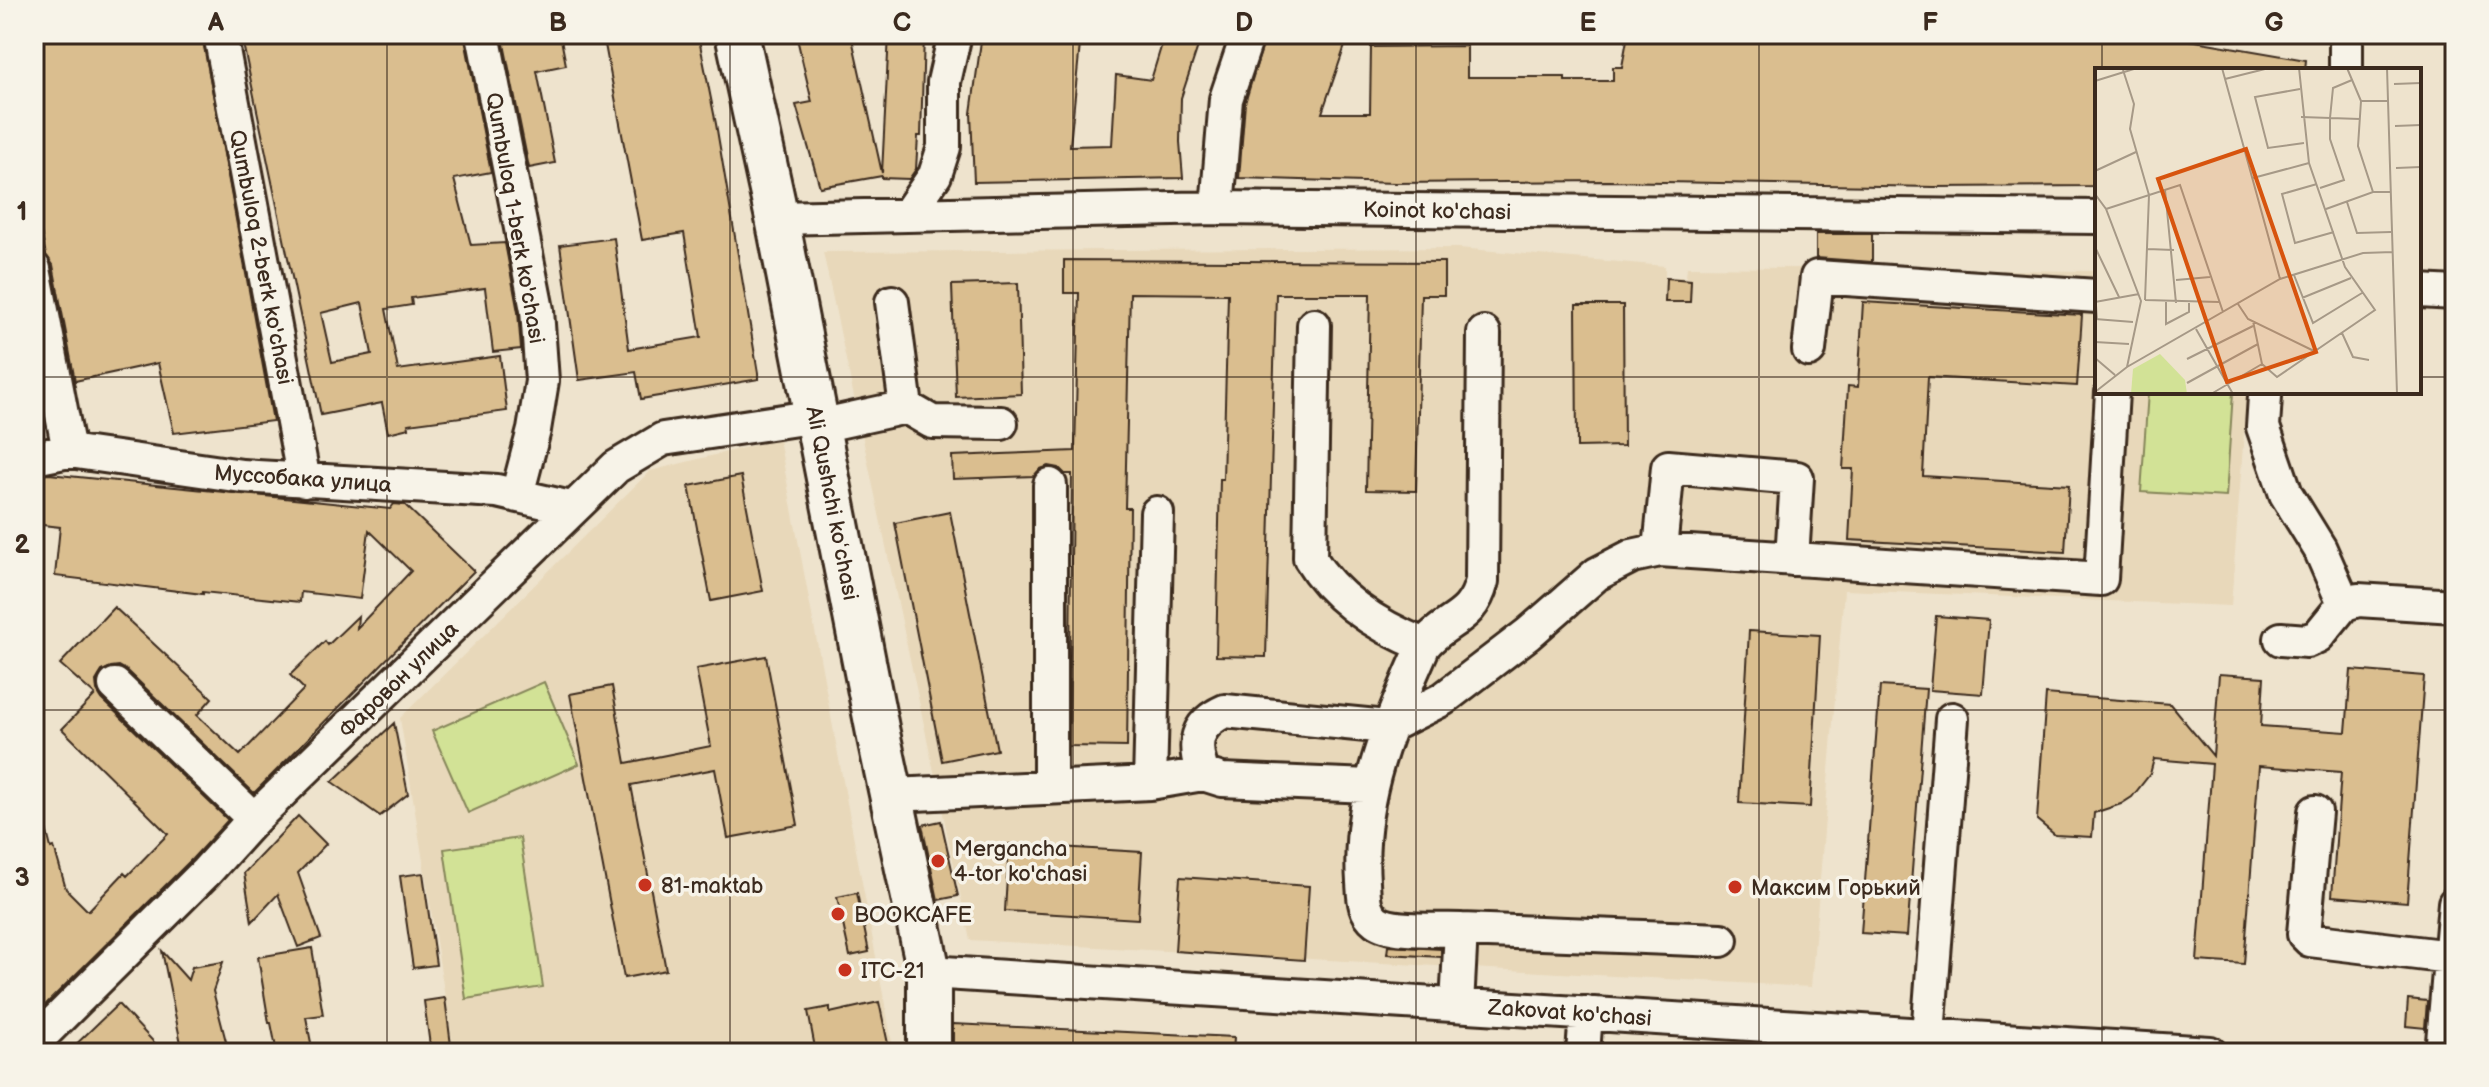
<svg xmlns="http://www.w3.org/2000/svg" width="2489" height="1087" font-family="'Balsamiq Sans',sans-serif">
	<style>
		.built { fill: #e8d8ba }
		.green { fill: #d2e296; stroke: #86865a; stroke-width: 2 }
		.building { fill: #dabe8f; stroke: #3b2a1e; stroke-width: 2; fill-rule: evenodd }
		.lines { fill: none; stroke-linecap: round; stroke-linejoin: round }
		.minor-casing { stroke: #3b2a1e; stroke-width: 38 }
		.major-casing { stroke: #3b2a1e; stroke-width: 48 }
		.minor { stroke: #f7f3e8; stroke-width: 32 }
		.major { stroke: #f7f3e8; stroke-width: 42 }
		.grid { fill: none; stroke: #3b2a1e; stroke-width: 2; stroke-opacity: 0.55 }
		.poi-dot { fill: #c8321e; stroke: #f7f3e8; stroke-width: 3 }
		.labels { text-anchor: middle; stroke-width: 7; stroke-linejoin: round; paint-order: stroke }
		.street-label { font-size: 22px; fill: #3b2a1e; stroke: #f7f3e8 }
		.poi-label { font-size: 22px; fill: #3b2a1e; stroke: #f7f3e8; text-anchor: start }
		.inset-road { fill: none; stroke: #a69987; stroke-width: 2 }
		.view { fill: #d7540e; fill-opacity: 0.15; stroke: #d7540e; stroke-width: 4 }
		.inset-edge { fill: none; stroke: #3b2a1e; stroke-width: 4 }
		.neatline { fill: none; stroke: #3b2a1e; stroke-width: 3 }
		.grid-label { font-size: 26px; text-anchor: middle; font-weight: bold; fill: #3b2a1e }
	</style>
	<rect width="100%" height="100%" fill="#eee3cd"/>
	<filter id="ink" filterUnits="userSpaceOnUse"><feTurbulence type="fractalNoise" baseFrequency=".0125" numOctaves="2"/><feDisplacementMap in="SourceGraphic" scale="16" xChannelSelector="R" yChannelSelector="G"/><feConvolveMatrix kernelMatrix="1 2 1 2 8 2 1 2 1" color-interpolation-filters="sRGB"/></filter>
	<g filter="url(#ink)">
		<path class="built" d="M1459 248 1665 266V277H1686L1687 267 2097 271V392H2247L2231 606 1844 590 1811 987 970 940 823 252Z
			M779 439 894 1053H454L400 718 650 471Z"/>
		<path class="green" d="M2148 392H2233L2226 497 2141 492Z
			M544 682 579 764 468 813 432 731Z
			M520 838 543 987 466 999 444 849Z"/>
		<path class="building" d="M34 34H202L273 421 174 433 158 363 75 381 53 265 46 255 34 200Z
			M241 34H464L491 172 454 179 471 245 505 243 518 312 521 349 493 352 485 288 411 298 412 305 386 309 398 370 500 356 507 411 408 424 409 428 388 433 382 403 321 415ZM362 303 372 354 332 362 321 313Z
			M502 34H560L566 65 537 71 555 163 529 168Z
			M603 34H698L716 124 759 379 641 399 636 372 579 380 560 245 614 238 629 349 701 337 684 233 642 240Z
			M796 34H851L882 173 889 34H924L921 136H918L916 169 909 179 882 178V176L820 187 796 105 812 102Z
			M982 34H1081L1070 146 1112 145 1116 75 1151 80 1165 34H1202L1181 98 1180 142 1183 178 974 182 971 113Z
			M1266 34H1349L1322 113H1370L1371 47 1467 46V77H1565V81H1613V67H1622L1628 34H2155L2306 60 2305 70H2097V185L2094 186 1934 187 1608 181 1395 183 1239 178 1245 103Z
			M1816 234H1872V262L1816 258Z
			M1064 260 1444 262V295H1421L1416 491 1366 490 1370 294H1276L1266 657 1216 656 1220 479H1223L1228 294 1130 293 1125 508H1130L1127 747 1069 746 1072 474H1065L1059 468 1049 466 1040 469 1034 476 953 479 952 456 1075 451 1079 293H1064Z
			M1666 278 1691 280 1690 302H1665Z
			M1018 283 1021 394 956 397 952 285Z
			M1863 302 2082 315 2077 386 1928 377 1923 476 2069 485 2065 552 1849 540 1853 469H1843L1848 386 1858 387Z
			M1576 305H1623L1624 446 1577 447Z
			M49 474 390 509 394 504 405 505 474 571 254 793 128 671 119 666 111 667 102 671 96 681 97 691 102 699 228 820 192 859 34 1016V810L41 809 51 848 54 847 66 889 88 911 124 873 127 876 168 834 62 729 95 695 60 664 114 607 212 698 197 715 240 755 304 689 290 675 325 641 328 645 358 616 357 628 411 571 369 530 360 599 301 592 300 602 203 592V594L55 576 60 527 34 524V476Z
			M741 476 763 591 711 601 689 486Z
			M950 512 997 750 942 761 895 523Z
			M1936 616 1989 620 1983 694 1930 690Z
			M1749 631 1820 635 1810 807 1739 803Z
			M766 656 798 825 728 838 715 769 631 785 666 970 624 978 570 694 612 686 626 763 711 746 696 669Z
			M2351 670 2424 676 2407 902 2332 896 2341 772 2259 766 2244 964 2197 961 2212 764 2154 759 2150 774 2132 797 2121 804 2094 813 2092 837 2055 835 2037 820 2046 694 2170 704 2213 756 2219 674 2264 677 2261 726 2346 732Z
			M1880 686 1926 689 1907 936 1861 933Z
			M394 723 408 794 380 816 332 782Z
			M298 816 326 844 298 873 321 938 298 947 278 894 252 922 244 873Z
			M941 821 958 896 938 900 922 825Z
			M1009 844 1142 852 1138 919 1005 911Z
			M423 873 436 965 413 968 400 876Z
			M1180 877 1309 886 1304 960 1175 951Z
			M857 893 869 952 850 956 837 897Z
			M1388 946 1441 949V957L1387 954Z
			M312 948 323 1015 306 1017 313 1053H277L271 1023H269L258 957Z
			M162 951 188 980 192 967 223 962 213 991 229 1053H183Z
			M445 998 452 1053H431L424 1001Z
			M2408 999 2427 1001 2425 1028 2406 1026Z
			M879 1002 890 1053H816L808 1011 830 1007V1013Z
			M118 1004 164 1053H67Z
			M953 1024 1234 1037 1233 1053H953Z"/>
		<g class="lines">
			<defs>
				<path id="minor" d="M220 34 304 481
					M483 34 537 310 542 381 534 430 517 495
					M2346 70V34
					M1217 208 1226 99 1248 34
					M909 213 935 175 944 147V82L955 34
					M777 218 1217 208 2097 217
					M34 269 69 451
					M2419 291 2455 293
					M1314 325 1310 558C1336 601 1379 627 1424 645
					M1809 350 1817 277 2097 296
					M2265 396 2263 427 2286 494 2320 549 2344 604
					M906 407 932 422 1001 423
					M819 426 906 407 892 302
					M34 458 69 451 242 476 497 491 571 508
					M1660 550 1668 467 1797 478 1792 559
					M2281 639 2307 641 2318 636 2344 604 2358 600 2455 606
					M115 685 254 819
					M1150 783 1157 513
					M1370 786 1222 780 1203 774C1192 744 1195 724 1225 711L1387 727 1443 699 1528 634 1597 574 1632 556 1660 550 2101 579 2112 392
					M1050 788V485
					M893 795 1150 783 1203 774
					M2315 812 2304 934 2310 940 2450 957
					M1461 930 1721 940
					M929 972 2210 1053
					M1457 1005 1461 930C1440 929 1392 933 1376 921 1363 911 1364 896 1363 882 1357 795 1390 722 1424 645 1448 617 1472 621 1482 581L1484 333
					M1928 1035 1952 719
					M34 1043 206 872 254 819 616 467 663 439 817 416
					M1583 1053 1586 1013
					M2442 1053 2455 903"/>
				<path id="major" d="M737 34 777 218 878 733 929 972V1053"/>
			</defs>
			<use href="#minor" class="minor-casing"/>
			<use href="#major" class="major-casing"/>
			<use href="#minor" class="minor"/>
			<use href="#major" class="major"/>
		</g>
	</g>
	<path class="grid" d="M387 34V1053M730 34V1053M1073 34V1053M1416 34V1053M1759 34V1053M2102 34V70M34 377H2097M2419 377H2455M2102 392V1053M34 710H2455"/>
	<g class="poi-dot">
		<circle cx="938" cy="861" r="8"/>
		<circle cx="645" cy="885" r="8"/>
		<circle cx="1735" cy="887" r="8"/>
		<circle cx="838" cy="914" r="8"/>
		<circle cx="845" cy="970" r="8"/>
	</g>
	<g class="labels">
		<g class="street-label">
			<text transform="translate(1437 210) rotate(1)" y="8">Koinot ko'chasi</text>
			<text transform="translate(516 218) rotate(80)" y="8">Qumbuloq 1-berk ko'chasi</text>
			<text transform="translate(262 257) rotate(79)" y="8">Qumbuloq 2-berk ko'chasi</text>
			<text transform="translate(303 478) rotate(4)" y="8">Муссобака улица</text>
			<text transform="translate(833 503) rotate(79)" y="8">Ali Qushchi koʻchasi</text>
			<text transform="translate(398 679) rotate(-44)" y="8">Фаровон улица</text>
			<text transform="translate(1570 1012) rotate(4)" y="8">Zakovat ko'chasi</text>
		</g>
		<g class="poi-label">
			<text x="954" y="856">Mergancha<tspan x="954" dy="25">4-tor ko'chasi</tspan></text>
			<text x="661" y="893">81-maktab</text>
			<text x="1751" y="895">Максим Горький</text>
			<text x="854" y="922">BOOKCAFE</text>
			<text x="861" y="978">ITC-21</text>
		</g>
	</g>
	<g transform="translate(2095 68)">
		<rect width="326" height="326" fill="#eee3cd"/>
		<path d="M65 286 90 312 92 326H36L38 301Z" fill="#d2e296"/>
		<path class="inset-road" d="M127 0 185 211M252 0 266 33 263 78 278 124M292 0 302 326M28 2 39 36 35 61 54 127 50 232M130 11 174 0M0 13 42 0M299 16 326 15M205 21 160 29 173 80 209 75M266 33H293M206 49 265 51M300 58 326 57M301 100 326 99M0 103 41 84M158 110 214 95M222 116 187 126 200 175 239 164M225 120 249 112 235 71V50L238 20 257 12M70 122 81 235M0 126 11 141 46 233 32 299M252 134 262 165 296 164M11 141 85 117 128 244M231 141 278 124H295M0 179 24 229M52 181 79 182M199 207 218 255 267 225M81 212 115 209M0 223 2 252M207 230 256 210M50 232 124 234M71 233V256L94 244V235M0 234 44 226M143 236 153 251 221 284M0 251 38 254M158 253 167 296 182 309 280 242 250 199 214 95 204 0M101 261 138 326M247 265 258 289 274 292M0 274 34 276M0 290 20 307M92 291 158 258M92 315 163 276M0 324 32 299 185 211 268 185 298 184M116 326 167 296"/>
		<path class="view" d="M151 81 221 284 132 314 63 111Z"/>
		<rect width="326" height="326" class="inset-edge"/>
	</g>
	<rect width="2489" height="1087" fill="none" stroke="#f7f3e8" stroke-width="88"/>
	<rect x="44" y="44" width="2401" height="999" class="neatline"/>
	<g class="grid-label">
		<text x="216" y="31">A</text>
		<text x="558" y="31">B</text>
		<text x="902" y="31">C</text>
		<text x="1244" y="31">D</text>
		<text x="1588" y="31">E</text>
		<text x="1930" y="31">F</text>
		<text x="2274" y="31">G</text>
		<text x="22" y="220">1</text>
		<text x="22" y="553">2</text>
		<text x="22" y="886">3</text>
	</g>
</svg>
